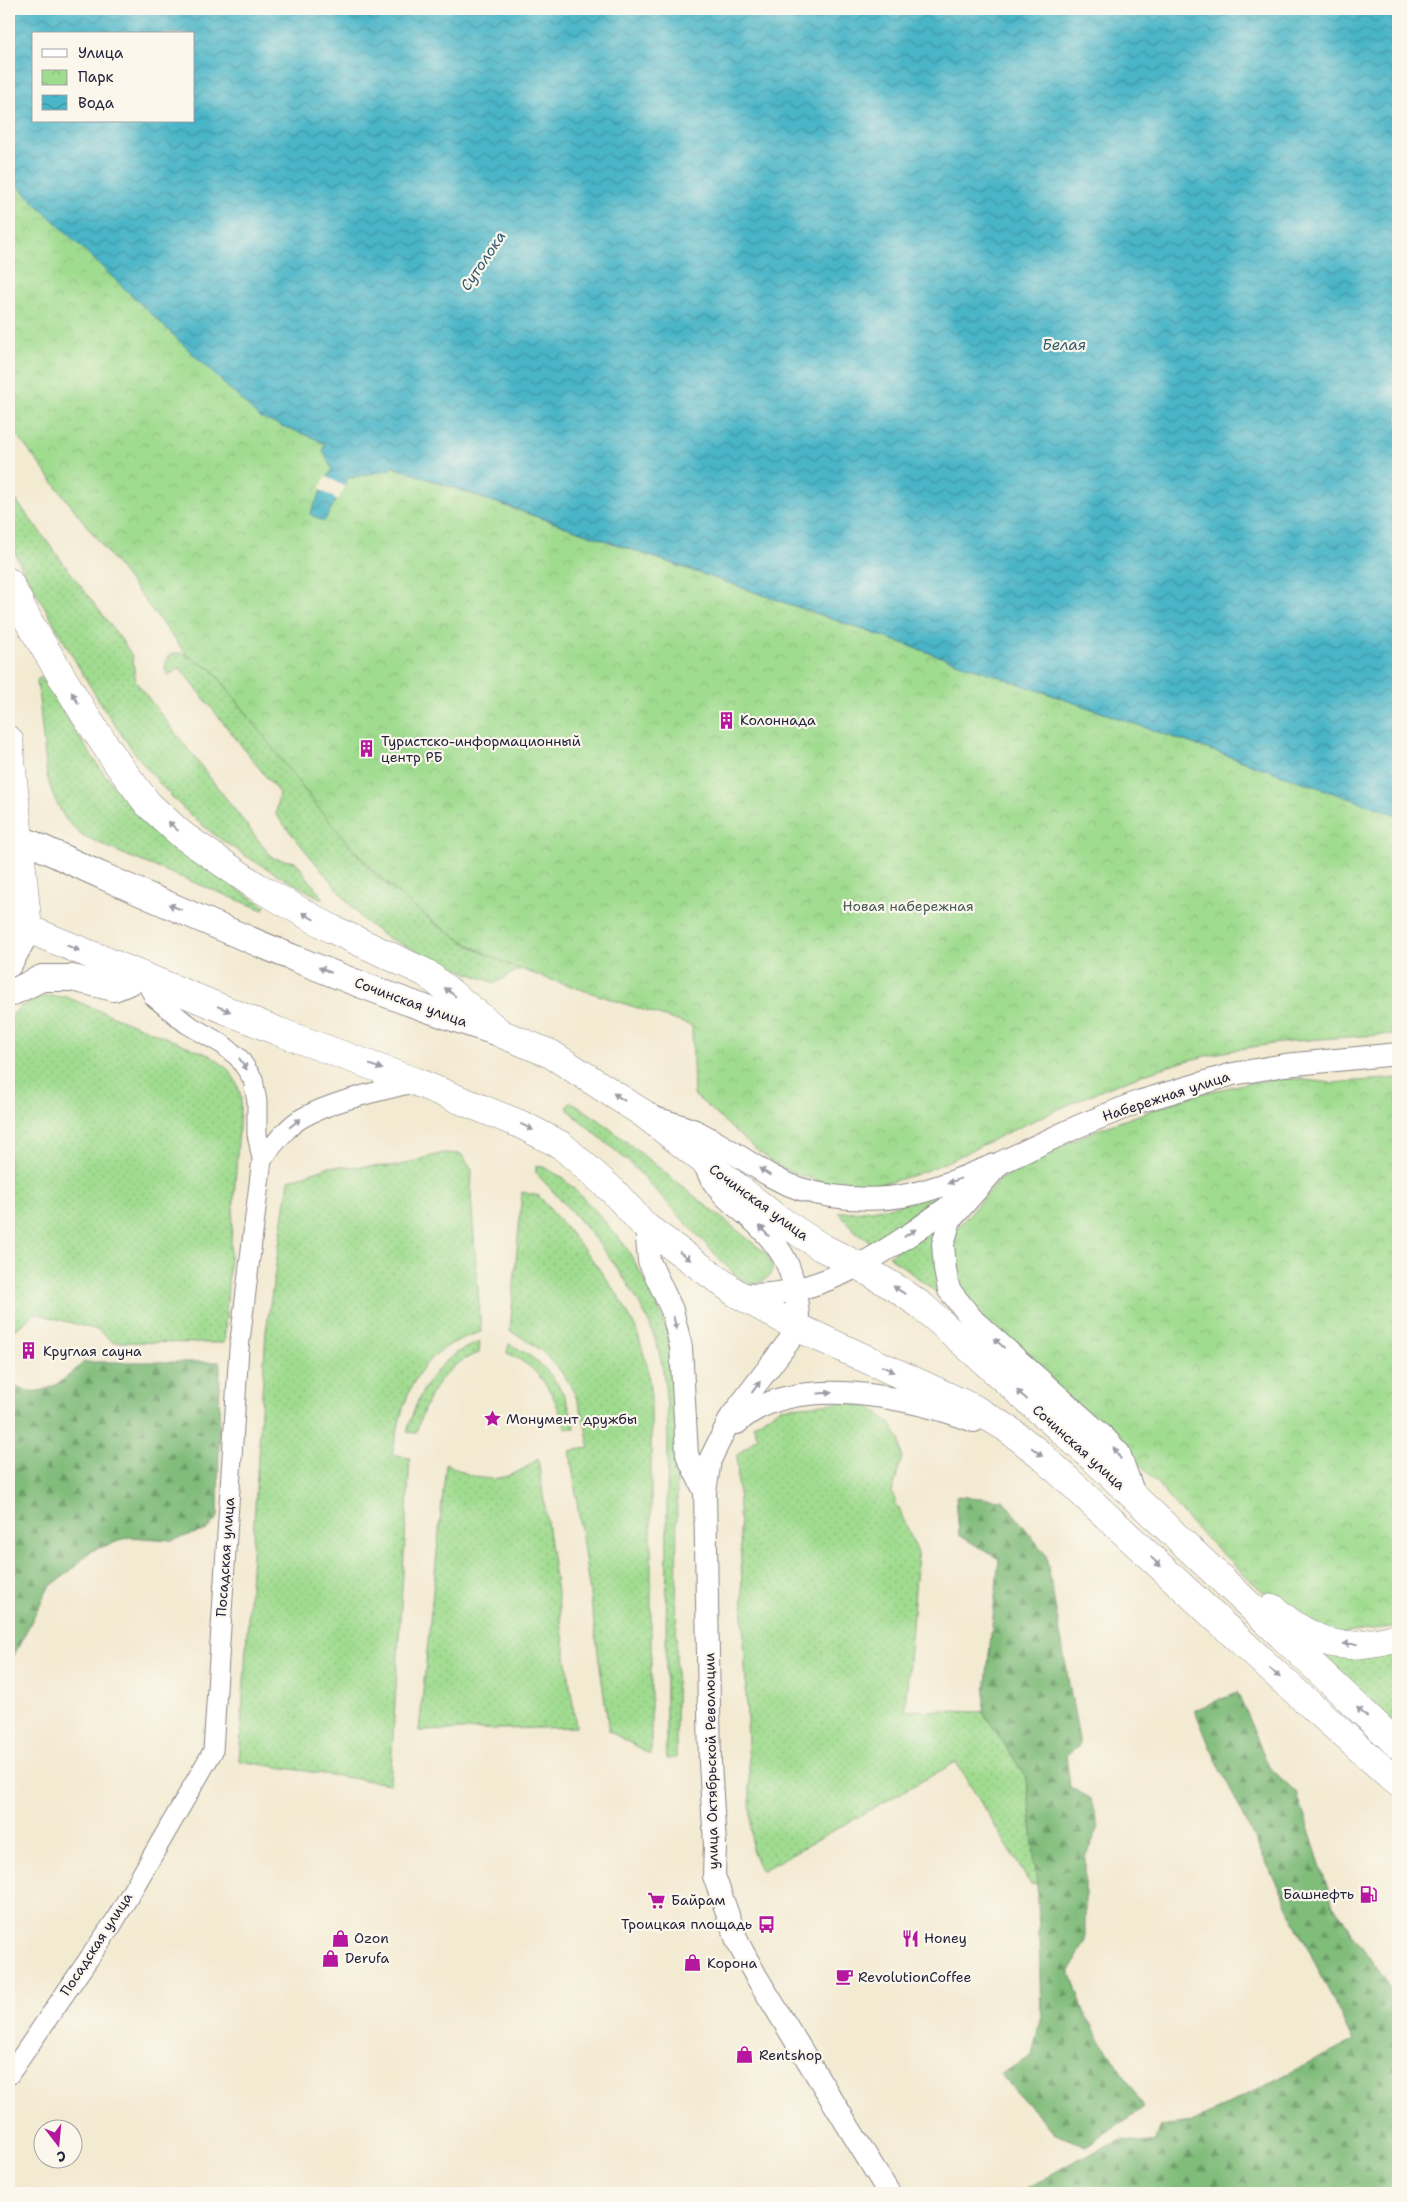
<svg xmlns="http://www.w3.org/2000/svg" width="1407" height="2202" font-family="'Shantell Sans',sans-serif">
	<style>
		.grass { fill: url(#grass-dots); stroke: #617f66 }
		.forest { fill: url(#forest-firs); stroke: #516f5a }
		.park { fill: url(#park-crowns); stroke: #617f66 }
		.water { fill: url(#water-waves); stroke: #366c81; fill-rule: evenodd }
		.pier { fill: #f3ead2 }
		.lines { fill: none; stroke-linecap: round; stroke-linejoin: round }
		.minor-casing { stroke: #8a8686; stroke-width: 21 }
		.tertiary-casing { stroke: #8a8686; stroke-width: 24 }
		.secondary-casing { stroke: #8a8686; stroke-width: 28 }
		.primary-casing { stroke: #8a8686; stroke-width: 29 }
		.minor { stroke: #fff; stroke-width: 19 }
		.tertiary { stroke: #fff; stroke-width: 22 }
		.secondary { stroke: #fff; stroke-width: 26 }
		.primary { stroke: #fff; stroke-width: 28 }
		.oneway { fill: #9c9ca7 }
		.labels { text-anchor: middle; stroke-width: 4.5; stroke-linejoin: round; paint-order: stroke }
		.poi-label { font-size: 14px; fill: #22223b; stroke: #fbf7ec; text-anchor: start }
		.park-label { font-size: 14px; fill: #485a54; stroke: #fbf7ec }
		.street-label { font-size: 14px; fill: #22223b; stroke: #fbf7ec }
		.water-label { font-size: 15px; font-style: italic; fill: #325d73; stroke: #fbf7ec }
	</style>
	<defs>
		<pattern id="grass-dots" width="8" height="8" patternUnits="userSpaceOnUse" patternTransform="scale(1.25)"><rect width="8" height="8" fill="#a0dc90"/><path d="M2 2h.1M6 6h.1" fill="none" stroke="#8abc7d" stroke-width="1.8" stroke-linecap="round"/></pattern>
		<pattern id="forest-firs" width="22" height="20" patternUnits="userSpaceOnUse" patternTransform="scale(1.25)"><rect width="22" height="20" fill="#80bc7a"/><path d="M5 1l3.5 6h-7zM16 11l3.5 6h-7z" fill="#689865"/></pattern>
		<pattern id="park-crowns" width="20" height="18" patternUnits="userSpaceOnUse" patternTransform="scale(1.25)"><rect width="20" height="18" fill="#a0dc90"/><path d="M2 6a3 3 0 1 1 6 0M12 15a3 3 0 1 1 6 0" fill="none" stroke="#8abc7d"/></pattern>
		<pattern id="water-waves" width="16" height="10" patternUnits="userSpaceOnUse" patternTransform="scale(1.25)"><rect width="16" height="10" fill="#4ab5c7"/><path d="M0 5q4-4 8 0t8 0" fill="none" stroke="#3d93a3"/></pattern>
	</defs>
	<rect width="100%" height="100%" fill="#fbf7ec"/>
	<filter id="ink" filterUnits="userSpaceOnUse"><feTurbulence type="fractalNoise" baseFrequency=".02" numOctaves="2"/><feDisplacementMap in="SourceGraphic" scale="10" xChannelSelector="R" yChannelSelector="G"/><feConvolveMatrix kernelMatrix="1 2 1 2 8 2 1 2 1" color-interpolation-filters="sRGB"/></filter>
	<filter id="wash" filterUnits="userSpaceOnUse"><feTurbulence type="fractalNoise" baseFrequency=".0096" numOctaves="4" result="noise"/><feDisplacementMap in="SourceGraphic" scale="20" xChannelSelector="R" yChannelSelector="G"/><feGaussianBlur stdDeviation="1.12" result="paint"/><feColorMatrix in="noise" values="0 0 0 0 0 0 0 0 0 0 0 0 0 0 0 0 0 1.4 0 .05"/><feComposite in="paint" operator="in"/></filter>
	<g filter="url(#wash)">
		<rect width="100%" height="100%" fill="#f3ead2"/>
		<path class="grass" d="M9 491 123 642 132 656 136 682 272 858 296 862 324 900C280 876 233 852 195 819 134 765 92 691 52 620 38 594 20 568 10 540 6 528 9 504 9 491Z
			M179 653C191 655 201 664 212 669L350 846 377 876 434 923 475 949 520 969 495 983 444 964 384 936 363 920 276 815 279 793 180 668 168 675 165 669 167 659 172 654Z
			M41 677C77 733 112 796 163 838 195 864 230 885 265 906L263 910 123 854 82 835 66 820 54 798 47 776 37 680Z
			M44 996 66 997 209 1055C228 1067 235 1074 241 1097L224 1343 113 1342 98 1330 35 1313 9 1335V1019L21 1006Z
			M572 1102 599 1120 768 1255 772 1267 771 1275C754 1288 749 1287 733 1273L630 1163 569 1111 567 1106Z
			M443 1153 461 1154 472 1170 471 1197 481 1332C414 1351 405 1394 392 1455L410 1458 390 1784 239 1761 266 1331 289 1180 328 1167 397 1166Z
			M536 1165 543 1167 562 1177 595 1210 626 1247 646 1282 663 1319 673 1359 677 1425 676 1758 666 1759C665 1676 667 1593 667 1510 667 1449 674 1381 649 1323 623 1266 578 1218 536 1173Z
			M953 1190 874 1245 855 1231 838 1212C878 1213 915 1201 953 1190Z
			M522 1192 539 1196 591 1258 620 1298 637 1331 647 1365 651 1397V1755L609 1731 570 1451 589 1448C583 1394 560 1356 510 1331Z
			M938 1222 939 1294 889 1256Z
			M480 1342 479 1353C442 1365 426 1398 416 1433L407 1432C418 1391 438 1356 480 1342Z
			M509 1344C546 1361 567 1389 575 1428H565C555 1394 541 1368 507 1353Z
			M845 1402 870 1407 890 1423 900 1440 902 1457 892 1493 918 1553 905 1710 983 1712 1027 1778 1037 1883 1031 1885 956 1762 763 1870 760 1869 752 1849 737 1455 758 1437 753 1425 780 1408Z
			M538 1459 576 1727 419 1731 446 1463C481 1485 505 1484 538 1459Z
			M1309 1645 1398 1650V1728Z"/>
		<path class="forest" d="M84 1362H220L218 1517 207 1530 172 1540 130 1537 91 1551 67 1574 49 1587 9 1665V1384C15 1386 22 1390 28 1391 50 1394 69 1376 84 1362Z
			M956 1496 1003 1500 1046 1555 1080 1745 1066 1756 1070 1787 1090 1798 1099 1827 1085 1857V1942L1070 1971 1086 2017 1144 2107 1086 2146 1055 2134 1000 2074 1032 2056 1041 2015 1038 1898 1027 1779 983 1712 999 1559 959 1535Z
			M1237 1692 1269 1767 1297 1793 1333 1905 1398 1999 1396 2193H1019L1076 2160 1122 2140 1154 2143 1161 2126 1193 2122 1353 2041 1209 1745 1195 1710Z"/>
		<path class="park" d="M9 178 131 294 314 438 325 444 323 451 332 469 311 514 324 521 348 478 389 470 390 466 1398 815V1034C1324 1038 1251 1042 1179 1063 1121 1079 1068 1105 1013 1130 957 1156 898 1194 833 1184 819 1182 791 1173 779 1166 748 1147 722 1117 694 1095L692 1026C654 1013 615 1001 577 988 542 977 507 966 475 948 360 886 292 768 212 669L197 662 186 654 9 425Z
			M1285 1078 1332 1083 1398 1078V1626L1338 1634 1287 1612 1261 1590 1192 1525 1157 1483 1121 1446 999 1337 962 1292 955 1272 953 1249 957 1228 999 1180 1033 1159 1094 1131 1192 1096 1247 1083Z"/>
		<path class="water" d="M9 9H1398V815L391 466 389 470 348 478 324 522 310 514 332 469 323 451 325 444 314 438 260 418 9 178ZM34 34H194V121H34Z"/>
		<path class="pier" d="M326 476 345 487 338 500 319 489Z"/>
	</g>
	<g filter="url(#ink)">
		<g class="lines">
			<defs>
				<path id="minor" d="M143 976 154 997 187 1024 222 1044 239 1058 253 1079 257 1102V1134L262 1159
					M9 2075 114 1922 213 1751 239 1349 262 1159C274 1145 286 1127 302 1118 337 1099 378 1092 416 1082"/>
				<path id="tertiary" d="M655 1118C668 1122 682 1126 695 1131 722 1144 745 1161 771 1176 790 1187 810 1193 832 1196 897 1206 935 1189 994 1165
					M707 1170C715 1189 731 1202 747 1215 790 1252 795 1274 799 1328L731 1417 710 1460 705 1492 710 1763 715 1844 714 1876 738 1943 756 1976 889 2193
					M646 1227 649 1261 672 1310 681 1347 687 1455 705 1492
					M739 1294C820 1302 897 1245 959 1199
					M737 1423C792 1371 911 1397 974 1421
					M1135 1497 1119 1453 1104 1437 974 1321 949 1290 945 1270 943 1244 950 1220 1000 1163 1079 1126 1138 1102 1233 1074 1285 1065 1398 1054"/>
				<path id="secondary" d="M9 834C42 847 73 863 105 877 234 934 365 991 499 1033
					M9 908 28 929 9 964
					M9 994 42 978H72L114 988 143 976"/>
				<path id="primary" d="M9 582 29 622 85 715 120 767 148 804 182 835 256 886 332 929 426 973 502 1034 551 1054 644 1114 774 1216 821 1247 859 1266 899 1290 922 1306 1094 1459 1398 1745
					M9 740 28 929 277 1031 416 1082 522 1125 561 1145 613 1191 646 1227 736 1293 799 1328 973 1408 1005 1427 1040 1454 1276 1674 1398 1783
					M1273 1608C1289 1623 1314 1640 1337 1644 1357 1647 1379 1642 1398 1637"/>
			</defs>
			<use href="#minor" class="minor-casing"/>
			<use href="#tertiary" class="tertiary-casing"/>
			<use href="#secondary" class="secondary-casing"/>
			<use href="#primary" class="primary-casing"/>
			<use href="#minor" class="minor"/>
			<use href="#tertiary" class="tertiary"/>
			<use href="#secondary" class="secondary"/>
			<use href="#primary" class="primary"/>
		</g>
		<defs><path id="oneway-solid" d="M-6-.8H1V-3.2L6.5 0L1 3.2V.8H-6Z" transform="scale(1.25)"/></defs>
		<g class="oneway">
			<use href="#oneway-solid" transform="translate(75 698) rotate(-121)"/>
			<use href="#oneway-solid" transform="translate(173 826) rotate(-137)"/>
			<use href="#oneway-solid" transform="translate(175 907) rotate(-157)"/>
			<use href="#oneway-solid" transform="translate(308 916) rotate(-150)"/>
			<use href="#oneway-solid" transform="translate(73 948) rotate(22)"/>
			<use href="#oneway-solid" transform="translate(325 970) rotate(-158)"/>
			<use href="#oneway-solid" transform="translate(450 992) rotate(-142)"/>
			<use href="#oneway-solid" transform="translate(224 1009) rotate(22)"/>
			<use href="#oneway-solid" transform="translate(243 1064) rotate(56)"/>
			<use href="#oneway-solid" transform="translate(376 1067) rotate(20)"/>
			<use href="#oneway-solid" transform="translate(619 1097) rotate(-146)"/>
			<use href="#oneway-solid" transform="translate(295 1123) rotate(-39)"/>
			<use href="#oneway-solid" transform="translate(527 1127) rotate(26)"/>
			<use href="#oneway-solid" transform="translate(765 1172) rotate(-147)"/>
			<use href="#oneway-solid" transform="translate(954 1181) rotate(159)"/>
			<use href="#oneway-solid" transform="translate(764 1231) rotate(-133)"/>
			<use href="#oneway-solid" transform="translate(910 1233) rotate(-33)"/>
			<use href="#oneway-solid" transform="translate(685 1256) rotate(36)"/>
			<use href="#oneway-solid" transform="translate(899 1290) rotate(-146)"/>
			<use href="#oneway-solid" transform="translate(675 1323) rotate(77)"/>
			<use href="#oneway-solid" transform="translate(999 1343) rotate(-139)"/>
			<use href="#oneway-solid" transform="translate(888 1369) rotate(25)"/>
			<use href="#oneway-solid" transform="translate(756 1387) rotate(-54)"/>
			<use href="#oneway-solid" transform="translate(825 1393) rotate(-4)"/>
			<use href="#oneway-solid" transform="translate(1022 1395) rotate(-138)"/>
			<use href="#oneway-solid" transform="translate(1037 1452) rotate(39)"/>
			<use href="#oneway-solid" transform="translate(1117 1453) rotate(-122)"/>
			<use href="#oneway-solid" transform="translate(1156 1562) rotate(43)"/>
			<use href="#oneway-solid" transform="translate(1350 1644) rotate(180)"/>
			<use href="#oneway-solid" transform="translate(1275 1673) rotate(42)"/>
			<use href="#oneway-solid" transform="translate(1362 1712) rotate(-138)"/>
		</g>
	</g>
	<defs>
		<symbol id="building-bare" viewBox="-9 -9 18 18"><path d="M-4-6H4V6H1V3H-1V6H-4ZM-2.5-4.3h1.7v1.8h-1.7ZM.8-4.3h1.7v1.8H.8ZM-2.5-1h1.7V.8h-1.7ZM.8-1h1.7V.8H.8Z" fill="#b5179e" stroke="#fbf7ec" stroke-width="2.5" paint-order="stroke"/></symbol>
		<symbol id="sight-bare" viewBox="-9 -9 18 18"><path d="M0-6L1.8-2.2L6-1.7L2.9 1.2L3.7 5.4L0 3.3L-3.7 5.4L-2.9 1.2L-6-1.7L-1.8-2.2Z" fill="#b5179e" stroke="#fbf7ec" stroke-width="2.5" paint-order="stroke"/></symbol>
		<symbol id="fuel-bare" viewBox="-9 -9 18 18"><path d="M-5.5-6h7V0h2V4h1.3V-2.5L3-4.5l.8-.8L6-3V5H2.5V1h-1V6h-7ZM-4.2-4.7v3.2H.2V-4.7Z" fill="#b5179e" stroke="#fbf7ec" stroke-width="2.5" paint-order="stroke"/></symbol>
		<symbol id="supermarket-bare" viewBox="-9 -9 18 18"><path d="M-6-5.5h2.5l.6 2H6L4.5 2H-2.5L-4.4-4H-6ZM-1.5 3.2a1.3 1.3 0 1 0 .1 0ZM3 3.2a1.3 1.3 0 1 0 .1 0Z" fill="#b5179e" stroke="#fbf7ec" stroke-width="2.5" paint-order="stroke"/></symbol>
		<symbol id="bus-bare" viewBox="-9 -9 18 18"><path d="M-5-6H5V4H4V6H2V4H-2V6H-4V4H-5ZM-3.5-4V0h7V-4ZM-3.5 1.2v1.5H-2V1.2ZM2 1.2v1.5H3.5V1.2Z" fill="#b5179e" stroke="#fbf7ec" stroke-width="2.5" paint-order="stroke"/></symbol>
		<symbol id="shop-bare" viewBox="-9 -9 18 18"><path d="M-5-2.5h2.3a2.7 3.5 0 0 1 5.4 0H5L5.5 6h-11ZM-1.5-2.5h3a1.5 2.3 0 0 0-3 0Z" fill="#b5179e" stroke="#fbf7ec" stroke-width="2.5" paint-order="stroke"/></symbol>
		<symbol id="restaurant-bare" viewBox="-9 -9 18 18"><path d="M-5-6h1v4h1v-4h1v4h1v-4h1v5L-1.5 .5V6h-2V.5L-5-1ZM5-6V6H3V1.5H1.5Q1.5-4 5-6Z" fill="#b5179e" stroke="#fbf7ec" stroke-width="2.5" paint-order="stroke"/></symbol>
		<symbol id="cafe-bare" viewBox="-9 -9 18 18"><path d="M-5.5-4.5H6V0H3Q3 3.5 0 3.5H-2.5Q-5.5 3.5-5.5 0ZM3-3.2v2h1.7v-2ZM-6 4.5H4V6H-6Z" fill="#b5179e" stroke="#fbf7ec" stroke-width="2.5" paint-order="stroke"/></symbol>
	</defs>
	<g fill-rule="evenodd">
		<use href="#building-bare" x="714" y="708" width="25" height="25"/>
		<use href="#building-bare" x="354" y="736" width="25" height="25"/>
		<use href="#building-bare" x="16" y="1338" width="25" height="25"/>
		<use href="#sight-bare" x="480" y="1406" width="25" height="25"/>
		<use href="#fuel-bare" x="1356" y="1882" width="25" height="25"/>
		<use href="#supermarket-bare" x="644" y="1888" width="25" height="25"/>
		<use href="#bus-bare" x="754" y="1912" width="25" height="25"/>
		<use href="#shop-bare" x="328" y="1926" width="25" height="25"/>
		<use href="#restaurant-bare" x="898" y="1926" width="25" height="25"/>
		<use href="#shop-bare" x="318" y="1946" width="25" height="25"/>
		<use href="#shop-bare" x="680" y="1950" width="25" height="25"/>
		<use href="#cafe-bare" x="832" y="1964" width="25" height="25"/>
		<use href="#shop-bare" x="732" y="2042" width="25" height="25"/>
	</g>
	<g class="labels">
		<g class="poi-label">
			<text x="740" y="725">Колоннада</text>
			<text x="381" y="746">Туристско-информационный<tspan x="381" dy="16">центр РБ</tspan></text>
			<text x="43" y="1356">Круглая сауна</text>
			<text x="506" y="1424">Монумент дружбы</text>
			<text x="1354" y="1899" text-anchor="end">Башнефть</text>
			<text x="671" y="1905">Байрам</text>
			<text x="752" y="1929" text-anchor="end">Троицкая площадь</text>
			<text x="354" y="1943">Ozon</text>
			<text x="924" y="1943">Honey</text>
			<text x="345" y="1963">Derufa</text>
			<text x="707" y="1968">Корона</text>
			<text x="858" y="1982">RevolutionCoffee</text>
			<text x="759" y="2060">Rentshop</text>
		</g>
		<g class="park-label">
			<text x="908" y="911">Новая набережная</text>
		</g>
		<g class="street-label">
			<text transform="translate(411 1002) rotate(20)" y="5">Сочинская улица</text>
			<text transform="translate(1166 1096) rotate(-18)" y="5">Набережная улица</text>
			<text transform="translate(759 1202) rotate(36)" y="5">Сочинская улица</text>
			<text transform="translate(1079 1447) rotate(42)" y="5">Сочинская улица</text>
			<text transform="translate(225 1557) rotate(-86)" y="5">Посадская улица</text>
			<text transform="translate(711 1761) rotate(-91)" y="5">улица Октябрьской Революции</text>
			<text transform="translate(96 1944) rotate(-57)" y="5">Посадская улица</text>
		</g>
		<g class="water-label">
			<text transform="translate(483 261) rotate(-56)" y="5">Сутолока</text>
			<text x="1064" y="350">Белая</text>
		</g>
	</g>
	<rect width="1407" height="2202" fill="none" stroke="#fbf7ec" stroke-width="30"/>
	<rect x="32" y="32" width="162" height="90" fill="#fbf7ec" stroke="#a4a2a5"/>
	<rect x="42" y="49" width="25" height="8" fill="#ffffff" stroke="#a4a2a5"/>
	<text x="78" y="58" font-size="15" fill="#22223b">Улица</text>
	<rect x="42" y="70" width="25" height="15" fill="url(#park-crowns)" stroke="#a4a2a5"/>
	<text x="78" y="82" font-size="15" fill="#22223b">Парк</text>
	<rect x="42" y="95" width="25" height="15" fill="url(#water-waves)" stroke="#a4a2a5"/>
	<text x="78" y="108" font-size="15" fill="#22223b">Вода</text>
	<g transform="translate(58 2144) rotate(164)"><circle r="24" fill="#fbf7ec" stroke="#a4a2a5"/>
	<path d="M0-4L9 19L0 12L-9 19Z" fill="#b5179e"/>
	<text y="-8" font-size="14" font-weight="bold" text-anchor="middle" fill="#22223b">С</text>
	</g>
</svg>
